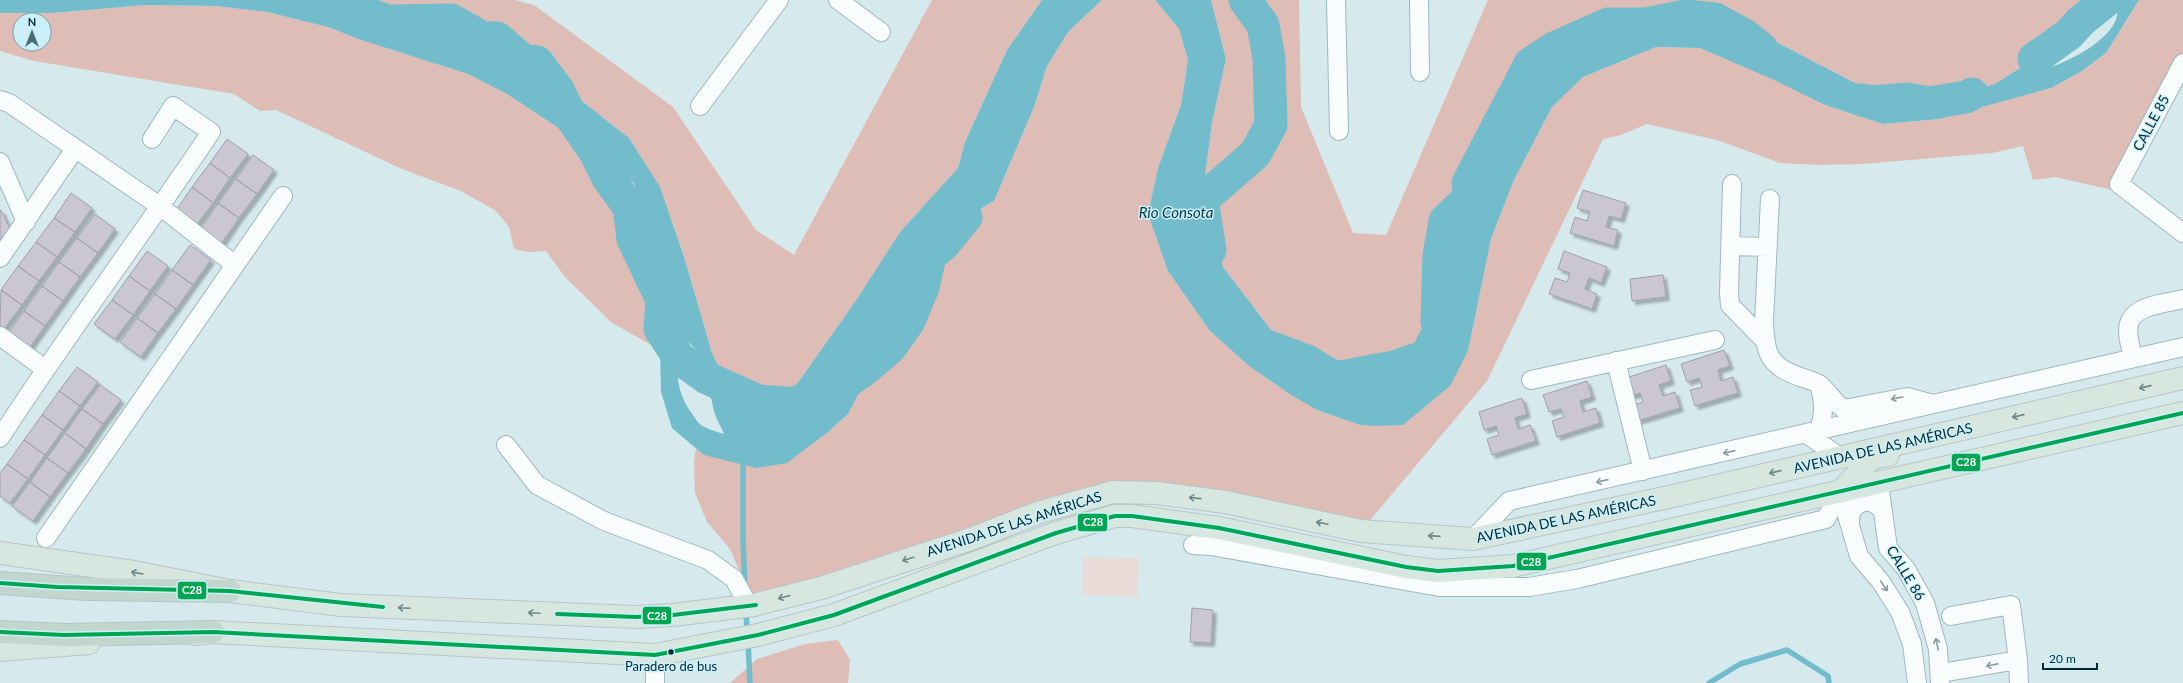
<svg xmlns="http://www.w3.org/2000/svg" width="2183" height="683" font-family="Lato,sans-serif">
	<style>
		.green { fill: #e9dcd8 }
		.forest { fill: #ddbdb5; fill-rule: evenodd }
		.water { fill: #73bccc; fill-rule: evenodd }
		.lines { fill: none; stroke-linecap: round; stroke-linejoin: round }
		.stream { stroke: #73bccc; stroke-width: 5.5 }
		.river { stroke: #73bccc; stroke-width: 33 }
		.building { fill: #cac7d2; stroke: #a09fa9; filter: url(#shadow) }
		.minor-casing { stroke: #9cb8bf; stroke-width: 20 }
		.major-casing { stroke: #b4c5c8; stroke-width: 24 }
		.highway-casing { stroke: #b4c5c8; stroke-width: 24 }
		.minor { stroke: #f9fcfc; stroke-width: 18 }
		.major { stroke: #d8e6e0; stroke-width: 22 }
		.highway { stroke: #c2d6ce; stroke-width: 22 }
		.bus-1-casing { stroke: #ccf0f9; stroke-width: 7 }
		.bus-1 { stroke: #00a651; stroke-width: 4 }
		.oneway { stroke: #6c888a }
		.oneway2 { stroke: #899ea2 }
		.bus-dot { fill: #002b34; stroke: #ccf0f9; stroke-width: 1.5 }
		.labels { text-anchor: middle; stroke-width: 3; stroke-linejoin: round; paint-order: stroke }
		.bus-label { font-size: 13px; fill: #002b34; stroke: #ccf0f9 }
		.street-label { font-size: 14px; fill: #002b34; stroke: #ccf0f9 }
		.water-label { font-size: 15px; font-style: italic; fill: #06353e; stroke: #ccf0f9 }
		.line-badge { stroke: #ccf0f9; stroke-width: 1.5 }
		.badge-label { font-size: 11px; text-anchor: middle; font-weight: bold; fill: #fff }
	</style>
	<defs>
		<filter id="shadow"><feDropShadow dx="3.5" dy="3.5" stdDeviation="1" flood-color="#0004"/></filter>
	</defs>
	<rect width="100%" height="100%" fill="#d6eaee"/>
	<path class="green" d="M1083 557 1139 558 1138 597 1082 595Z"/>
	<path class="forest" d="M378 0H515L534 5 673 107 756 230 794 255 932 0H1042L1007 50 965 142 958 168 900 232 857 299 797 384 758 401 729 389 712 353 685 260 660 188 629 138 574 95 524 61 483 38Z
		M1102 0H1155L1179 29 1188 60 1181 105 1158 168 1148 214 1168 271 1210 331 1249 366 1291 395 1317 410 1360 425H1403L1468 351 1491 239 1513 182 1552 107 1583 77 1656 47 1700 48 1775 80 1825 105 1883 124 1939 119 2051 88 2082 71 2106 53 2139 0H2183V63L2112 190 2056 177 2033 180 2023 146 1992 153 1863 164 1821 165 1780 163 1717 140 1647 124 1621 135 1603 139 1487 381 1361 531 1113 492 754 605 730 549 707 522 695 493 694 461 696 449 704 455 786 463 828 432 848 414 930 256 966 217 994 201 1034 107 1047 66 1068 32Z
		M1211 0H1299L1301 107 1353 233 1386 235 1488 0H2094L2037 57 1995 84 1929 103 1878 92 1853 82 1774 41 1745 28 1685 16 1653 13 1634 16 1608 24 1554 48 1514 93 1485 154 1456 236 1439 331 1426 356 1369 386 1335 378 1291 356 1210 250 1202 200 1212 122 1226 59Z
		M145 5 216 6 267 12 328 27 361 40 468 74 507 94 595 152 634 183 662 300 660 350 611 322 565 277 546 251 529 252 514 249 509 227 496 211 461 191 402 169 276 110 260 111 234 94 34 61 0 51V13H53ZM20 20H44V44H20Z
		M838 640 850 660 848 683H730L757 659 805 644Z"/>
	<path class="water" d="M0 0H378L483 38 524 61 574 95 629 138 660 187 685 260 712 353 729 389 758 401 797 384 857 299 900 232 958 168 965 142 1007 50 1042 0H1102L1068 32 1047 66 1034 107 994 201 966 217 930 256 848 414 828 432 787 463 756 468 704 455 686 440 672 428 661 392 660 350 662 300 634 183 595 152 507 94 468 74 361 40 328 27 267 12 216 6 145 5 53 13H0ZM687 341C708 357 708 390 715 414 717 421 722 428 724 434 717 432 707 429 701 425 698 423 695 418 693 415 676 393 672 366 687 341Z
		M1155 0H1211L1226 59 1212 122 1202 200 1210 250 1291 356 1335 378 1369 386 1426 356 1439 331 1456 236 1485 154 1530 64 1554 48 1608 24 1634 16 1653 13 1685 16 1745 28 1774 41 1853 82 1878 92 1929 103 1995 84 2037 57 2094 0H2107L2081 21 2042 70C2066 64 2133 32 2114 0H2139L2106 53 2082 71 2051 88 1939 119 1883 124 1825 105 1774 80 1700 48 1656 47 1583 77 1552 107 1513 182 1491 239 1468 351 1450 386 1403 425 1376 426 1360 425 1317 410 1291 395 1249 366 1210 331 1168 271 1148 214 1158 168 1181 105 1188 60 1179 29Z"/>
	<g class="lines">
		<path class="stream" d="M743 457V541L745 587
			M746 609 747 633
			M748 641 750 683
			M1709 683 1740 664 1787 650 1828 676 1829 683"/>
		<path class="river" d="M390 21 451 20 483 38H497L524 61 537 62 558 90 573 120 595 152 608 178 629 207 633 239 662 300 660 329 679 358 707 378 758 401 801 404 833 391 864 370 890 348 909 321 923 287 930 256 944 244 966 217 962 207 979 176
			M2034 59 2069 34 2081 21 2107 0
			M1862 100 1872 102 1907 99 1929 103 1966 97 1972 94
			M1213 291 1203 258 1210 250 1202 200 1255 154 1271 125 1269 59 1263 25 1245 0
			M1250 336 1256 342 1307 361 1335 378 1394 367 1426 356 1439 331 1437 321 1439 255 1445 221 1470 197 1468 183 1530 64 1554 48 1608 24H1646L1685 16 1715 19 1746 36 1762 49"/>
	</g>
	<path class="building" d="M227 139 248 154 230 178 210 163Z
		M253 155 274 170 257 194 236 179Z
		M210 163 230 178 213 203 192 187Z
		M236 179 257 194 239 218 218 203Z
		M192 187 213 203 195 227 175 212Z
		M1583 190 1626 203 1621 219 1609 216 1606 227 1618 230 1614 246 1570 233 1575 217 1587 221 1590 212 1577 208Z
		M71 193 92 208 75 232 54 218Z
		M218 203 239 218 222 243 201 228Z
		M1 210 14 237 0 244V211Z
		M95 214 115 229 98 253 77 238Z
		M54 218 75 232 57 257 36 242Z
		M77 238 98 253 80 277 59 262Z
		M36 242 57 257 39 281 18 266Z
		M190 245 211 260 193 285 172 270Z
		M147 251 168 266 150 291 129 276Z
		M1564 251 1607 267 1601 283 1589 278 1585 289 1597 294 1592 309 1549 294 1555 278 1567 282 1570 273 1558 269Z
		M59 262 80 277 63 301 42 286Z
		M18 266 39 281 22 305 1 290Z
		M172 270 193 285 176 309 155 294Z
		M1663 275 1666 297 1632 301 1630 279Z
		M129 276 150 291 133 315 112 300Z
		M42 286 63 301 45 326 24 311Z
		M1 290 22 305 4 329 0 326Z
		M155 294 176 309 158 333 137 318Z
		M112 300 133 315 115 339 94 324Z
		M24 311 45 326 28 350 7 335Z
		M137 318 158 333 141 357 120 342Z
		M1724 350 1730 366 1718 370 1721 381 1733 377 1738 393 1695 406 1690 390 1702 387 1699 378 1687 382 1681 364Z
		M1666 365 1671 381 1659 385 1663 396 1675 392 1680 408 1637 421 1631 406 1643 402 1640 393 1628 397 1623 379Z
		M77 367 98 382 80 406 59 391Z
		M1587 381 1592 397 1580 401 1583 412 1596 408 1600 423 1557 437 1552 421 1564 417 1561 409 1549 412 1543 395Z
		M100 385 121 400 103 424 82 409Z
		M59 391 80 406 63 430 42 415Z
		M1522 398 1527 414 1515 418 1518 429 1530 425 1536 441 1492 455 1487 439 1499 435 1496 426 1484 430 1479 412Z
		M82 409 103 424 86 449 65 433Z
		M42 415 63 430 45 455 24 440Z
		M65 433 86 449 68 473 47 458Z
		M24 440 45 455 28 479 7 464Z
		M47 458 68 473 50 497 30 482Z
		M7 464 28 479 10 503 0 496V473Z
		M30 482 50 497 33 521 12 506Z
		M1192 608 1213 610 1211 643 1190 642Z"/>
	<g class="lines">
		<defs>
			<path id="minor" d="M838 0 881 32
				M1336 0 1339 131
				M1419 0 1420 72
				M2183 63 2119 184 2183 233
				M0 100 9 103 161 207 235 265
				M700 106 779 0
				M0 162 26 222
				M1732 184 1729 293 1730 305 1765 341
				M1770 199 1764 321C1765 353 1768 366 1800 377 1806 379 1815 381 1820 385 1829 392 1834 403 1844 409L1907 397 1933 404
				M1731 246 1768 247
				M0 258 75 149
				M0 336 45 369
				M2133 358C2131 348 2125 331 2130 321 2137 305 2167 303 2183 299
				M1616 361 1643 471
				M1531 380 1715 340
				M1818 432C1825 415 1824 401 1819 384
				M1808 435 1840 457
				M0 438C67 334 142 235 211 132L173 106 152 139
				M506 445 537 485 604 521 708 560 734 579 749 606
				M1879 484 1888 548 1906 569 1925 603 1938 649 1940 683
				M1840 492 1859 556 1881 582 1900 612 1912 644 1917 683
				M1850 523C1849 509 1858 500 1872 502L1883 510
				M46 538 283 196
				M1473 539 1509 501 2183 347
				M1193 545 1211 546 1439 587H1529L1577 579 1826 519 1840 492
				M1951 616 2011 605 2018 660 2019 683
				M1941 673 2018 660
				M655 683V655"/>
			<path id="major" d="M1840 492 1872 458 1888 455
				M0 553 134 572 230 591 341 605 636 617 673 615 754 605 821 588 971 539 1040 512 1113 492 1156 493 1225 502 1361 531 1473 539 1669 497 2183 378
				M195 634 213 632 655 655 758 635 834 615 1056 533 1115 516H1132L1219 528 1406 567 1438 571 1513 566 2183 413
				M0 650 89 643"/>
			<path id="highway" d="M0 583 86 589 230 591
				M0 632 64 635 213 632"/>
		</defs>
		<use href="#minor" class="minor-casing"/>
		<use href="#major" class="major-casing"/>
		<use href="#highway" class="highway-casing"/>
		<use href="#minor" class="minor"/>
		<use href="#major" class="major"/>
		<use href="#highway" class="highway"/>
		<defs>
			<path id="bus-1" d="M0 583 57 587 230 591 383 607
				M557 614 636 617 673 615 756 605
				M0 632 64 635 213 632 655 655 758 635 834 615 1056 533 1115 516H1132L1219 528 1406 567 1438 571 1513 566 2183 413"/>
		</defs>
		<use href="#bus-1" class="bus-1-casing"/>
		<use href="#bus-1" class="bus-1"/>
	</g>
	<defs><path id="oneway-shaft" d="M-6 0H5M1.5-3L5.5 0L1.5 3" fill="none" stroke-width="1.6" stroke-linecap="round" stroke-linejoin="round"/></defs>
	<g class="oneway">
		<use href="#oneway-shaft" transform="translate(2145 387) rotate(167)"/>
		<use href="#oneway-shaft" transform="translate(2018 416) rotate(167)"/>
		<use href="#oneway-shaft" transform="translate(1775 472) rotate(167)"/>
		<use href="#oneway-shaft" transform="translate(1195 498) rotate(-173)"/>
		<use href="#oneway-shaft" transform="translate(1322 523) rotate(-168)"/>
		<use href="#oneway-shaft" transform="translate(1434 536) rotate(-176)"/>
		<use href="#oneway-shaft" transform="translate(908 559) rotate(162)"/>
		<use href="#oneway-shaft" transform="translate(137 573) rotate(-170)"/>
		<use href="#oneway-shaft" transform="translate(784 597) rotate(165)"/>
		<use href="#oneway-shaft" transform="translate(404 608) rotate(-177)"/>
		<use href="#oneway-shaft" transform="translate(534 613) rotate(-177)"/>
	</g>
	<g class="oneway2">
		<use href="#oneway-shaft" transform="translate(1897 398) rotate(170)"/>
		<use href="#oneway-shaft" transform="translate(1729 452) rotate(167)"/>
		<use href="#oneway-shaft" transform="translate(1602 481) rotate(167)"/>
		<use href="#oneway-shaft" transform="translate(1884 586) rotate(57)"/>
		<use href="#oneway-shaft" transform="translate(1937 644) rotate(-102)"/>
		<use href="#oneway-shaft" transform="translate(1992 665) rotate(169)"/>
	</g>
	<circle class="bus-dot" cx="671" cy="652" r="3.5"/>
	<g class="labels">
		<g class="bus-label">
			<text x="671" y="671">Paradero de bus</text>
		</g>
		<g class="street-label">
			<text transform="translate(2151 123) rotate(-62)" y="5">CALLE 85</text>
			<text transform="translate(1883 448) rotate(-13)" y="5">AVENIDA DE LAS AMÉRICAS</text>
			<text transform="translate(1566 519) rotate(-12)" y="5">AVENIDA DE LAS AMÉRICAS</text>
			<text transform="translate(1014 524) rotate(-18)" y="5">AVENIDA DE LAS AMÉRICAS</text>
			<text transform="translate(1906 573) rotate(59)" y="5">CALLE 86</text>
		</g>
		<g class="water-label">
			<text x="1176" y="218">Rio Consota</text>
		</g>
	</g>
	<g class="line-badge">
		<rect x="1951" y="453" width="30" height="19" rx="4" fill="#00a651"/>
		<rect x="1077" y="513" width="31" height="19" rx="4" fill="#00a651"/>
		<rect x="1516" y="552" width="31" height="19" rx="4" fill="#00a651"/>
		<rect x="177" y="581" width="30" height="19" rx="4" fill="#00a651"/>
		<rect x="642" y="606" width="30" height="19" rx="4" fill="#00a651"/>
	</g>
	<g class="badge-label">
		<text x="1966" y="466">C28</text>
		<text x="1093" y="526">C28</text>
		<text x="1531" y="566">C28</text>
		<text x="192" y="594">C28</text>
		<text x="657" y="620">C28</text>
	</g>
	<g transform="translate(32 32)"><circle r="19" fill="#ccf0f9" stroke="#7aa1aa"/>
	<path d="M0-3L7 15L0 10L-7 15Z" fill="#4b6e75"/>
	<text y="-6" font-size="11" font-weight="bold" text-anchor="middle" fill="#002b34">N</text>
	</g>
	<path d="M2043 663v6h54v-6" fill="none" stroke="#002b34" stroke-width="2"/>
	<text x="2049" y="663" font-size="12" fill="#002b34" stroke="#ccf0f9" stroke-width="3" paint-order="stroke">20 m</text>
</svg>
